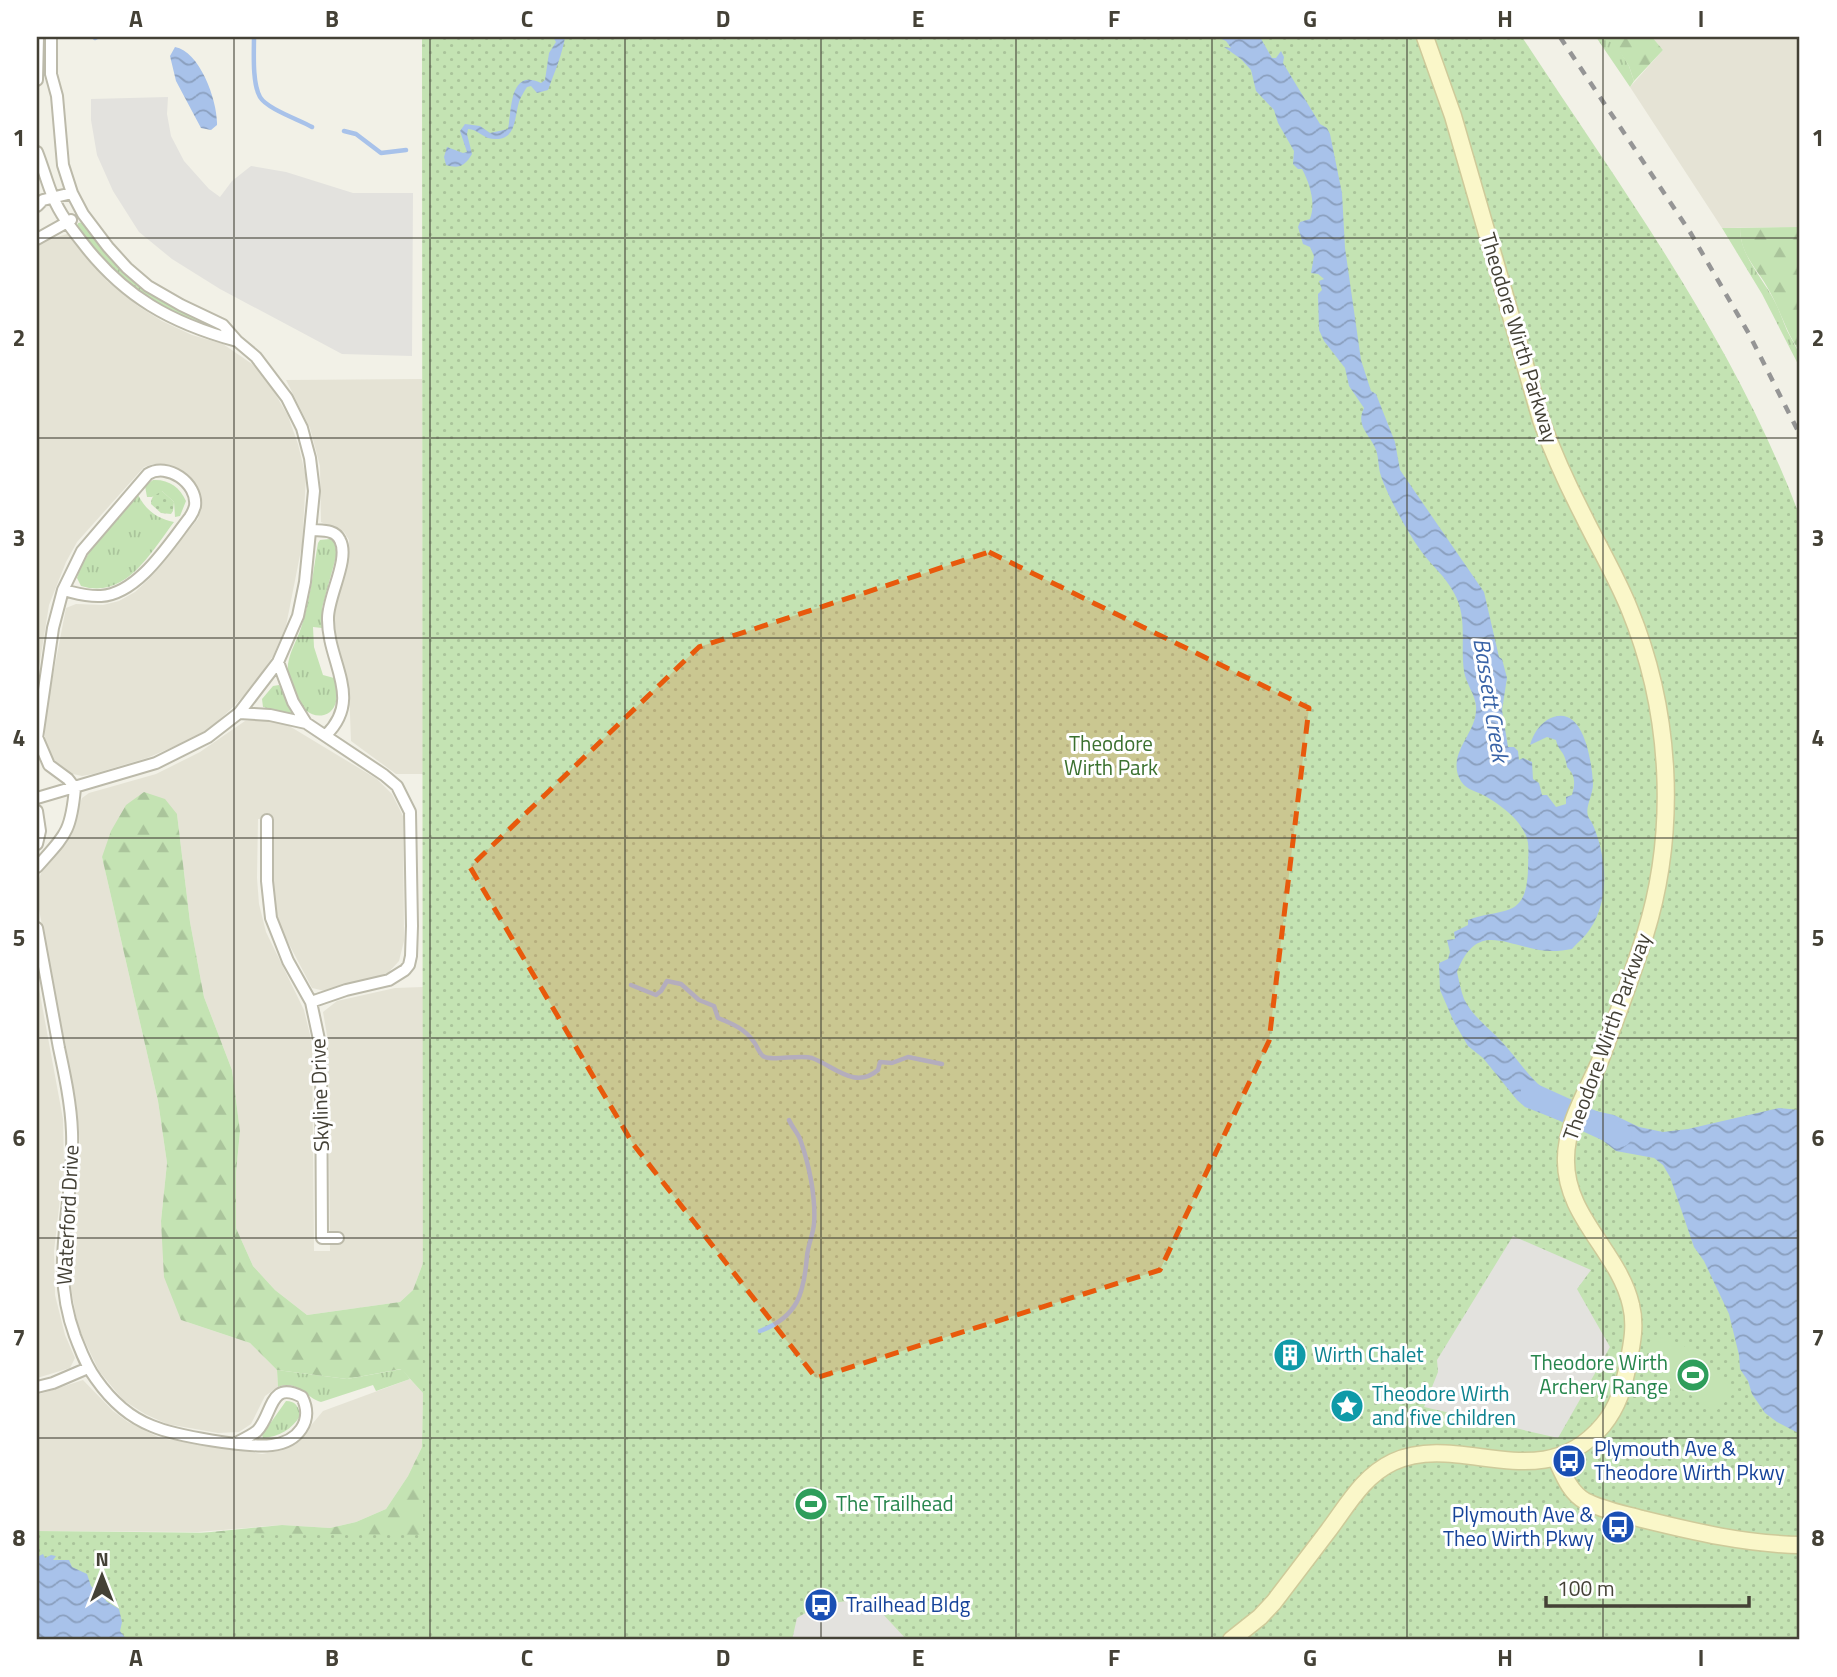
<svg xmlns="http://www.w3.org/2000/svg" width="1837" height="1677" font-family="'Titillium Web',sans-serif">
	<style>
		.residential { fill: #e5e3d5 }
		.grass { fill: url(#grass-tufts) }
		.forest { fill: url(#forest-firs) }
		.park { fill: url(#park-dots) }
		.garden { fill: #c4e3b3 }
		.parking { fill: #e3e2de }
		.water { fill: url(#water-waves) }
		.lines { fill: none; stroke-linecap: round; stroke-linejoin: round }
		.stream { stroke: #a8c2ea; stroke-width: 4.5 }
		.river { stroke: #a8c2ea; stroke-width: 24 }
		.street-casing { stroke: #bcbaaa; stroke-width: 14 }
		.secondary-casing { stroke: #ceca9a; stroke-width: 19 }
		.street { stroke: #fff; stroke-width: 10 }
		.secondary { stroke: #faf7c9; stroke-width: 16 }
		.rail { stroke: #959595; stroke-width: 4.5; stroke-dasharray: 9 9; stroke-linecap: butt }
		.marked { fill: #e8590c; fill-opacity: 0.2; stroke: #e8590c; stroke-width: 5; stroke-dasharray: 14 9; stroke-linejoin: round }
		.grid { fill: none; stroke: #444136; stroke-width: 2; stroke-opacity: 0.55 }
		.labels { text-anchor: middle; stroke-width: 6; stroke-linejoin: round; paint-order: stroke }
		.street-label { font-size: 21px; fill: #444136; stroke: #fff }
		.park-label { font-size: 21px; fill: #3b712f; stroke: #fff }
		.culture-label { font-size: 21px; fill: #0d838f; stroke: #fff; text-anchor: start }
		.leisure-label { font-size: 21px; fill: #27864d; stroke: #fff; text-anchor: end }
		.transit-label { font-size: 21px; fill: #164399; stroke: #fff; text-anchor: start }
		.water-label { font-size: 23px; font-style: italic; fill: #3963a7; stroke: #fff }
		.neatline { fill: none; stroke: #444136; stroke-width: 2.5 }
		.grid-label { font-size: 23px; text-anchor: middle; font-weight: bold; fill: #444136 }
	</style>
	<defs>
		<pattern id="grass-tufts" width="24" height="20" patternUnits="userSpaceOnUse" patternTransform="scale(1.75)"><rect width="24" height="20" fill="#c4e3b3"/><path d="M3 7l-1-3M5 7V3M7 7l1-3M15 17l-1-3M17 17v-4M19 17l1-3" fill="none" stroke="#aac49b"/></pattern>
		<pattern id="forest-firs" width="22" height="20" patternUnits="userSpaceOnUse" patternTransform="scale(1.75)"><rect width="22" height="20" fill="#c4e3b3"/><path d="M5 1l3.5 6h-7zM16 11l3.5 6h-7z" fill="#aac49b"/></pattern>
		<pattern id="park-dots" width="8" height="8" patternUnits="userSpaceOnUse" patternTransform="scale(1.75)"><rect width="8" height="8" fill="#c4e3b3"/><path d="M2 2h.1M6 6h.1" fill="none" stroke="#aac49b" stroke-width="1.8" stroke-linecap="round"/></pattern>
		<pattern id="water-waves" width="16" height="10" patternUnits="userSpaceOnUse" patternTransform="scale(1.75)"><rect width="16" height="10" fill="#a8c2ea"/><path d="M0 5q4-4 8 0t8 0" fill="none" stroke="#8a9fbe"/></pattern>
	</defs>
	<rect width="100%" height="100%" fill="#f2f1e7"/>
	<path class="residential" d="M1652 37H1800V227L1722 228 1630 87 1663 50Z
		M67 234 107 281 138 306 162 321 192 335 223 344 255 366 269 383 288 416 298 444 306 477 302 545 286 626 273 656 253 686 231 709 208 730 180 744 147 758 93 774 82 776 64 772 56 764 48 754 45 740V717L66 608 76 604 103 605 119 601 135 592 149 579 198 519 201 509V500L198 488 188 476 176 468 153 464 144 467 77 542 66 562 49 605 37 680V245L50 239Z
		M422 379 423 774H396L351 741 349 688 334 640 332 620 348 560 349 540 344 532 321 522 320 466 310 428 286 380Z
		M261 720 281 721 377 779 392 794 403 816 404 941 399 961 388 973 380 976 325 991 312 988 278 923 273 888V819H258L257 878 259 904 266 932 304 1010 312 1043 314 1251H330L328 1041 323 1012 337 1001 395 988 423 987V1263L413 1290 400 1302 307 1315 275 1290 253 1266 236 1228V1173L240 1131 232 1070 204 997 190 922 177 814 102 857 158 1101 167 1163 161 1221 181 1320 250 1343 277 1370 278 1387 265 1396 251 1424 239 1432 218 1433 167 1424 145 1414 123 1400 99 1371 78 1327 69 1277V1247L80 1142 76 1102 37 899V884L43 868 68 839 82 798 89 793 156 774 200 752 245 721Z
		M37 978 63 1119 64 1164 54 1251 55 1295 65 1335 75 1358 70 1368 37 1378Z
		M410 1379 423 1393 422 1447 408 1476 386 1509 356 1522 330 1528 282 1525 198 1532 37 1531V1395L83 1380 113 1411 128 1422 160 1438 262 1454 283 1450 298 1441 323 1411Z"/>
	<path class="grass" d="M1596 37 1612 38 1629 66 1634 81 1630 87Z
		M83 222C98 240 110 260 128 277 152 299 184 313 213 326L214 330C161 312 104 277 77 226L78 223Z
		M1722 228H1740C1740 256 1763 278 1775 302 1781 313 1784 326 1791 338 1798 351 1800 352 1800 368L1762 294Z
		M138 495C147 511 156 518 174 522 151 552 126 600 81 586L77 578C87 546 117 520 138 495Z
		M330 539 334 542 337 553 322 608V628L313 627 314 647 323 675 334 678C339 690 339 711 324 715 301 721 286 682 288 664 290 651 297 640 301 628 310 601 313 572 318 543L320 540Z
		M279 685 294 711 293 714 263 707 262 699 273 686Z
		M402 1369 410 1379 376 1391 373 1385 321 1402C306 1398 297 1379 278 1387L277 1370 347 1379Z
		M286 1401C295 1401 299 1406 300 1416 292 1429 279 1437 263 1438L262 1435Z"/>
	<path class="forest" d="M1610 37H1652L1663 50 1634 81 1629 66Z
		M1800 227V352C1787 334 1781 312 1770 292 1759 270 1740 256 1740 228Z
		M144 792 165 799 177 814 190 922 204 997 232 1070 240 1131 236 1173V1228L253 1266 275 1290 307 1315 400 1302 413 1290 423 1263 447 1543 151 1538 282 1525 330 1528 356 1522 386 1509 408 1476 422 1447 423 1393 401 1369 347 1379 277 1370 250 1343 181 1320 164 1277 161 1221 167 1163 158 1101 102 857 111 831 126 805Z"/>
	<path class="park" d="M422 37H1522C1623 191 1735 342 1800 517V1640H37V1531L423 1535Z
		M162 491 174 502 173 511 171 514 161 513 151 504C151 498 155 491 162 491Z"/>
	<path class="garden" d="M153 480C168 479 180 487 186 501L180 516 175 517 174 502 162 491 152 497H147L145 486Z
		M1662 1337C1686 1342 1722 1371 1736 1391L1715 1412 1656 1371 1647 1373 1652 1340Z"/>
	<path class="parking" d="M168 97 167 114 171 136 184 161 209 189 220 197 232 181 251 166 286 172 353 193H413L412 356 342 354 220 289 172 259 139 232 113 191 97 155 91 120V99Z
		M1513 1236 1591 1270 1577 1289 1610 1347 1558 1438 1424 1407 1438 1372 1437 1360Z
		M854 1600 880 1611 907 1640H792L797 1618 819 1605Z"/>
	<path class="water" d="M553 37H565C563 52 554 74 548 90L537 93 531 86 527 87C524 92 521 96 519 102 514 118 517 140 494 139 483 139 478 129 468 129L467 134 472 154C465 166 459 169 446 165L444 157 447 147 463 153 467 152 460 131 465 124 480 126 490 133 508 129C512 110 509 68 541 83L545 80 549 53 556 42Z
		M1217 37H1260L1272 58H1276L1281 51 1284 57 1283 63 1320 124 1327 128 1330 134 1342 193 1345 248 1361 360 1371 391 1376 394 1395 442 1400 470 1484 592 1499 657 1502 659 1507 678 1502 710 1508 747H1514L1518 751 1519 760 1523 758 1532 762 1533 779 1539 783 1542 795H1547L1556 807 1566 804V797L1572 795C1575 784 1576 776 1567 767 1565 750 1559 753 1556 740L1547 737 1530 745C1533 735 1538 726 1547 720 1583 699 1592 761 1593 784 1593 795 1585 807 1588 816 1589 819 1592 822 1593 825 1607 858 1610 899 1590 929 1585 937 1578 942 1572 949 1562 951 1550 952 1539 950 1501 943 1476 923 1457 972 1459 981 1461 991 1464 999 1473 1017 1488 1027 1501 1041 1521 1061 1536 1093 1566 1099L1558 1120 1525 1107 1517 1100 1483 1058 1468 1046 1454 1022 1440 990 1439 963 1448 959 1450 952 1447 940 1455 939 1454 932 1468 925V920C1504 907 1526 920 1528 870 1528 861 1529 852 1528 843 1525 822 1499 803 1481 794 1470 789 1463 788 1458 775 1450 749 1478 732 1476 706 1475 694 1466 684 1464 671 1460 645 1468 617 1454 593 1446 577 1431 565 1421 551 1408 533 1388 497 1381 476 1378 468 1379 459 1376 450 1370 434 1355 426 1364 408L1349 386 1345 368 1324 341 1319 330 1318 294 1322 290 1319 281 1324 279 1318 274 1311 273 1314 256 1310 247 1303 244 1298 227 1300 222 1310 219C1316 203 1310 184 1302 169H1298L1293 164 1294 151 1278 123 1274 110 1256 91 1251 70 1241 59 1224 47 1231 48 1226 41Z
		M175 47C200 51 218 102 217 125L211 130 201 128 176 81 170 56Z
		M1779 1108 1800 1110V1434L1777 1422 1765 1413 1752 1394 1748 1381 1740 1369 1739 1355 1729 1314 1704 1261 1694 1247 1670 1177 1663 1165 1654 1158 1616 1151 1588 1129 1596 1111 1614 1115 1639 1127 1663 1132 1688 1129Z
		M43 1554 45 1558 51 1555 56 1556 53 1560H69L72 1567 87 1574 91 1586 97 1592 103 1591 106 1601 119 1609 122 1622 120 1631 127 1640H37V1557Z"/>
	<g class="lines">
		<path class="stream" d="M254 37C254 52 252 83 260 97 267 109 300 120 312 127
			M95 38 97 37
			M344 131 356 134 381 153 406 150
			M631 985 656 995 661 991 667 981 681 984 699 1000 714 1006 718 1018C733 1024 745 1029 754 1042 757 1046 759 1053 763 1056 770 1062 800 1054 812 1058 834 1066 855 1090 878 1070L880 1062 892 1063 908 1057 942 1064
			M760 1331C798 1317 804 1293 807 1256 808 1245 813 1235 814 1224 816 1197 809 1164 800 1139 797 1132 792 1127 789 1120"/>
		<path class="river" d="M1532 1095 1620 1135"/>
		<defs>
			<path id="street" d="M37 80 38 37
				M37 152C43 167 47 183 53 197 60 214 71 228 82 242 124 297 171 323 237 341
				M37 206 43 200 72 193
				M37 239 71 220
				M311 530C322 531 335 529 340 540 350 559 328 596 328 618 327 662 364 698 326 735
				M278 662 293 702 306 723
				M239 713 270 715 306 723 384 775 397 786 410 812 412 926 411 956 409 965 405 970 389 980 346 990 311 1002
				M37 738 53 628 63 590C76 593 87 597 101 596 138 594 169 544 190 517 192 514 194 510 195 506 198 483 167 462 148 474L82 551 63 590
				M37 798 156 763 208 737 239 713 278 662 298 616 305 582 314 491 310 458 302 428 287 398 256 357 237 341 223 325 181 305 148 286 127 268 108 247 83 214 72 193 63 165 57 96 51 74V37
				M37 811 40 831 37 844
				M267 820V881L271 918 288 961 311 1002 321 1049 322 1238H338
				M37 867C65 835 71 833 75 788L68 779 49 765 37 737
				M37 928C44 968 52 1008 59 1048 65 1076 71 1104 72 1132 75 1205 48 1263 75 1336 81 1351 86 1366 96 1379 110 1399 129 1417 152 1426 176 1436 246 1448 272 1445 298 1442 314 1421 302 1397 269 1379 273 1415 257 1431 252 1435 244 1439 238 1442
				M37 1387 53 1383 88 1368"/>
			<path id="secondary" d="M1555 1457C1563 1473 1569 1492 1585 1501 1602 1510 1624 1514 1642 1519 1695 1532 1746 1544 1800 1545
				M1231 1640 1260 1617 1274 1602C1292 1578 1310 1555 1328 1531 1347 1506 1363 1476 1393 1462 1461 1431 1541 1499 1603 1425 1618 1407 1624 1386 1628 1364 1632 1344 1636 1325 1631 1305 1619 1252 1564 1216 1566 1158 1566 1125 1587 1091 1600 1061 1616 1019 1631 978 1645 935 1678 829 1671 710 1629 608 1616 576 1598 546 1583 515 1567 484 1553 453 1541 420L1453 116 1425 37"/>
		</defs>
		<use href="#street" class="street-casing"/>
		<use href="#secondary" class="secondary-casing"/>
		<use href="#street" class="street"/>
		<use href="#secondary" class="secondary"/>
		<path class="rail" d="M1560 37 1690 232 1749 334 1800 435"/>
	</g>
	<path class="marked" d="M989 552 1309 708 1269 1041 1160 1270 816 1378 633 1144 470 867 699 647Z"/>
	<path class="grid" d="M234 37V1640M430 37V1640M625 37V1640M821 37V1640M1016 37V1640M1212 37V1640M1407 37V1640M1603 37V1640M37 238H1800M37 438H1800M37 638H1800M37 838H1800M37 1038H1800M37 1238H1800M37 1438H1800"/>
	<defs>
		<symbol id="building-disc" viewBox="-11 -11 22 22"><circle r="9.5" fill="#0f9aa8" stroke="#fff"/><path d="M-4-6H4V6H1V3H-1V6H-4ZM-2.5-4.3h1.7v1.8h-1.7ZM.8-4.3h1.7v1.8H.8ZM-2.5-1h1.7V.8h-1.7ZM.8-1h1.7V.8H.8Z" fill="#fff"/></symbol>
		<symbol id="stadium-disc" viewBox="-11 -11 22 22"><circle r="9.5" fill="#2e9e5b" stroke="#fff"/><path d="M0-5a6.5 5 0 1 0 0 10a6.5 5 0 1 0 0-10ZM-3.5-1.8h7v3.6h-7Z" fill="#fff"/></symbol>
		<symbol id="sight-disc" viewBox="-11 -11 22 22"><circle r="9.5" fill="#0f9aa8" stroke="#fff"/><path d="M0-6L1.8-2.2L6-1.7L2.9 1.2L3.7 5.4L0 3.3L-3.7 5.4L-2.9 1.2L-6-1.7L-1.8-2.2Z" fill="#fff"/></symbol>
		<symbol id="bus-disc" viewBox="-11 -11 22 22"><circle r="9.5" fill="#1a4fb4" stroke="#fff"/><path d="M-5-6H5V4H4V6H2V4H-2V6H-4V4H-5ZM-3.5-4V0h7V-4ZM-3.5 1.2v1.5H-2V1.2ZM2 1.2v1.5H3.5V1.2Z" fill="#fff"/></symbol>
	</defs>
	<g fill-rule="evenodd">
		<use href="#building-disc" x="1271" y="1336" width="38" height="38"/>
		<use href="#stadium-disc" x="1674" y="1356" width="38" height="38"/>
		<use href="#sight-disc" x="1328" y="1387" width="38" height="38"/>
		<use href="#bus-disc" x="1550" y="1442" width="38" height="38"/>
		<use href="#stadium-disc" x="792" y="1485" width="38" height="38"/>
		<use href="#bus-disc" x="1599" y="1508" width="38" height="38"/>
		<use href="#bus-disc" x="802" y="1586" width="38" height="38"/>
	</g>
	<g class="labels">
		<g class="street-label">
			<text transform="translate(1519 338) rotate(73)" y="7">Theodore Wirth Parkway</text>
			<text transform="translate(1607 1037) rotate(-70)" y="7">Theodore Wirth Parkway</text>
			<text transform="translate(320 1095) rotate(-92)" y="7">Skyline Drive</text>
			<text transform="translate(68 1215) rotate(-87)" y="7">Waterford Drive</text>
		</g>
		<g class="park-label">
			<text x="1111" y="751">Theodore<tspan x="1111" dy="24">Wirth Park</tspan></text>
		</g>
		<g class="culture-label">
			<text x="1314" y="1362">Wirth Chalet</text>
			<text x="1372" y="1401">Theodore Wirth<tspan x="1372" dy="24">and five children</tspan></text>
		</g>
		<g class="leisure-label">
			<text x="1668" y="1370">Theodore Wirth<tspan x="1668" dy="24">Archery Range</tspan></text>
			<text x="836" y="1511" text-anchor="start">The Trailhead</text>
		</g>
		<g class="transit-label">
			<text x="1594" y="1456">Plymouth Ave &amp;<tspan x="1594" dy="24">Theodore Wirth Pkwy</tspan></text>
			<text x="1594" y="1522" text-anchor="end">Plymouth Ave &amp;<tspan x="1594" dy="24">Theo Wirth Pkwy</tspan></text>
			<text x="846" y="1612">Trailhead Bldg</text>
		</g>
		<g class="water-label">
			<text transform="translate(1491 700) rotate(81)" y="8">Bassett Creek</text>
		</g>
	</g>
	<rect width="1837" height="1677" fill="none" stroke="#ffffff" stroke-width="77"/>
	<g transform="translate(102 1576)" stroke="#ffffff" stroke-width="5" paint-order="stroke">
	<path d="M0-5L12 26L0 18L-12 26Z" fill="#444136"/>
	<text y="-10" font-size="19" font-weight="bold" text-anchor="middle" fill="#444136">N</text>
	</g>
	<path d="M1546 1596v10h203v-10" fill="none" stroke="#444136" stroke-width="3.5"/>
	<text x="1557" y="1596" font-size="21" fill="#444136" stroke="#ffffff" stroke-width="5" paint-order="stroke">100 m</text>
	<rect x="38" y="38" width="1760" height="1600" class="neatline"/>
	<g class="grid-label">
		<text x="136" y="27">A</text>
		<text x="332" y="27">B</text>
		<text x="527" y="27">C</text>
		<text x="723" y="27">D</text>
		<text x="918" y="27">E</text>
		<text x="1114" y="27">F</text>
		<text x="1310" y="27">G</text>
		<text x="1505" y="27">H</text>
		<text x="1701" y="27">I</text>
		<text x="19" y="146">1</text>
		<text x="1818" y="146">1</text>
		<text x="19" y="346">2</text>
		<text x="1818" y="346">2</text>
		<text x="19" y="546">3</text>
		<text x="1818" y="546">3</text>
		<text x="19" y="746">4</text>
		<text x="1818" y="746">4</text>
		<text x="19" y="946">5</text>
		<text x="1818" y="946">5</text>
		<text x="19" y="1146">6</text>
		<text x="1818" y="1146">6</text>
		<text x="19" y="1346">7</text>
		<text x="1818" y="1346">7</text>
		<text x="19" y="1546">8</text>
		<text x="1818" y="1546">8</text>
		<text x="136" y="1666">A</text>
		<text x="332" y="1666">B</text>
		<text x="527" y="1666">C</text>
		<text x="723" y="1666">D</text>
		<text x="918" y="1666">E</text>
		<text x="1114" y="1666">F</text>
		<text x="1310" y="1666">G</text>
		<text x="1505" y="1666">H</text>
		<text x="1701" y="1666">I</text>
	</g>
</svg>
